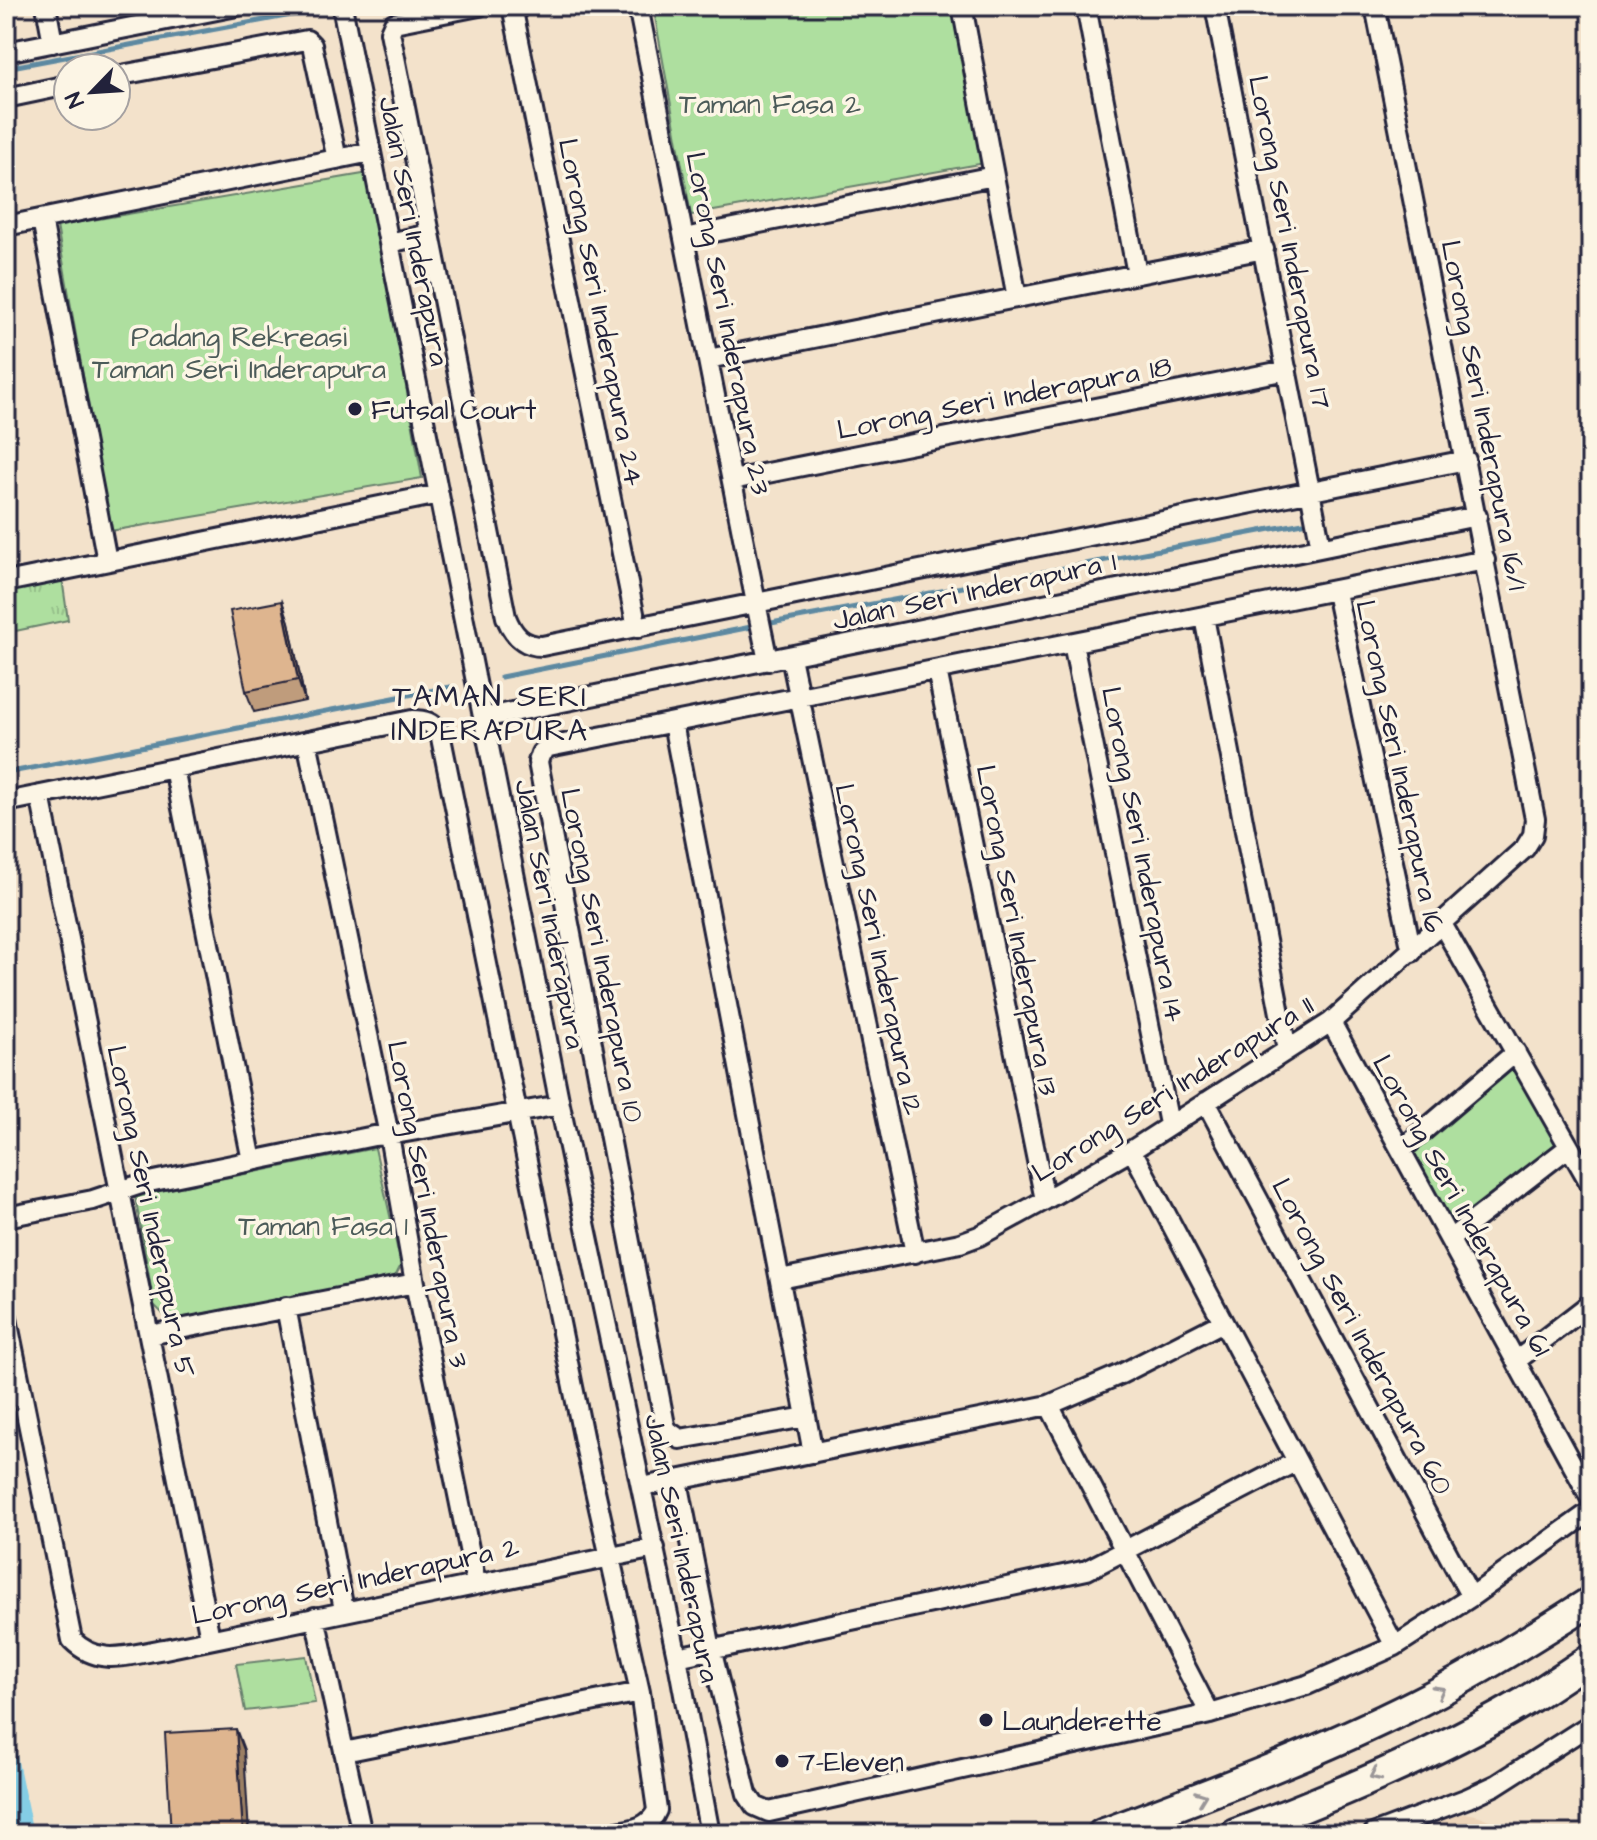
<svg xmlns="http://www.w3.org/2000/svg" width="1597" height="1840" font-family="'Architects Daughter',sans-serif">
	<style>
		.built { fill: #edd4b9 }
		.grass { fill: url(#grass-tufts); stroke: #68806d; stroke-width: 2 }
		.park { fill: #aedf9f; stroke: #68806d; stroke-width: 2 }
		.lines { fill: none; stroke-linecap: round; stroke-linejoin: round }
		.stream { stroke: #5d89a1; stroke-width: 5 }
		.canal { stroke: #84cde5; stroke-width: 18 }
		.minor-casing { stroke: #22223b; stroke-width: 24 }
		.highway-casing { stroke: #22223b; stroke-width: 34 }
		.minor { stroke: #fcf5e5; stroke-width: 18 }
		.highway { stroke: #fcf5e5; stroke-width: 28 }
		.wall { fill: #bf9c7b; stroke: #22223b; stroke-width: 2 }
		.shaded-wall { fill: #9b7f64; stroke: #22223b; stroke-width: 2 }
		.building { fill: #deb58f; stroke: #22223b; stroke-width: 2 }
		.oneway { stroke: #9a9698 }
		.poi-dot { fill: #22223b; stroke: #fcf5e5; stroke-width: 3 }
		.labels { text-anchor: middle; stroke-width: 7; stroke-linejoin: round; paint-order: stroke }
		.park-label { font-size: 28px; fill: #4c5b59; stroke: #fcf5e5 }
		.street-label { font-size: 28px; fill: #22223b; stroke: #fcf5e5 }
		.poi-label { font-size: 28px; fill: #22223b; stroke: #fcf5e5; text-anchor: start }
		.neighbourhood-label { font-size: 30px; letter-spacing: 2px; fill: #22223b; stroke: #fcf5e5 }
	</style>
	<defs>
		<pattern id="grass-tufts" width="24" height="20" patternUnits="userSpaceOnUse" patternTransform="scale(2)"><rect width="24" height="20" fill="#aedf9f"/><path d="M3 7l-1-3M5 7V3M7 7l1-3M15 17l-1-3M17 17v-4M19 17l1-3" fill="none" stroke="#95bf8a"/></pattern>
	</defs>
	<rect width="100%" height="100%" fill="#f3e2cb"/>
	<filter id="ink" filterUnits="userSpaceOnUse"><feTurbulence type="fractalNoise" baseFrequency=".0125" numOctaves="2"/><feDisplacementMap in="SourceGraphic" scale="16" xChannelSelector="R" yChannelSelector="G"/><feConvolveMatrix kernelMatrix="1 2 1 2 8 2 1 2 1" color-interpolation-filters="sRGB"/></filter>
	<g filter="url(#ink)">
		<path class="built" d="M1465 1813 1480 1816 1518 1834H1403Z"/>
		<path class="grass" d="M62 578 68 620 6 633V588Z"/>
		<path class="park" d="M653 6H956L985 163 691 215Z
			M369 173 422 478 110 531 57 226Z
			M1516 1052 1569 1147 1450 1239 1401 1150Z
			M375 1148 401 1265 395 1277 169 1320 154 1305 135 1196Z
			M306 1656 315 1703 245 1711 236 1664Z"/>
		<g class="lines">
			<path class="stream" d="M6 68 329 8
				M766 624 1303 523
				M501 677 756 626
				M6 773 450 687"/>
			<path class="canal" d="M6 1748 24 1834"/>
			<defs>
				<path id="minor" d="M46 6 53 43
					M342 6 560 1105 677 1657 710 1834
					M479 6 394 23 390 32 506 617C513 635 523 646 542 646L756 603 768 661
					M512 6 637 628
					M638 6 756 603 1466 460
					M962 6 1017 298
					M1086 6 1137 274
					M1215 6 1321 547
					M6 52 237 6
					M116 76 307 40 312 45 337 159
					M6 98 68 85
					M42 219 107 561
					M6 226 371 152
					M684 238 994 176
					M389 243 429 234
					M708 359 1264 249
					M732 480 1287 370
					M6 582 439 494
					M1336 592 1412 952
					M1204 617 1287 1050
					M1073 643 1169 1124
					M791 657 915 1253
					M937 670 1045 1200
					M483 718 1477 516
					M673 723 813 1453
					M307 741 389 1135 415 1283 476 1583
					M174 768 252 1161
					M40 795 210 1638
					M6 802 412 720C425 720 432 722 440 733L584 1441 640 1692 657 1810C649 1831 624 1830 605 1834
					M1442 924 1591 1185
					M1331 1022 1591 1499
					M1206 1102 1471 1597
					M1132 1150 1395 1646
					M1401 1150 1516 1052
					M6 1217 93 1200 144 1183 374 1136 389 1135 560 1105
					M1450 1239 1569 1147
					M780 1279 960 1243 979 1236 1045 1200 1132 1150 1331 1022 1525 848 1533 835 1535 819 1375 6
					M286 1307 344 1610
					M6 1314 72 1640C100 1668 130 1654 165 1649L655 1548
					M149 1335 415 1283
					M1516 1361 1591 1303
					M1049 1405 1210 1714
					M806 1417 680 1439 668 1431 665 1425 538 762 541 753 549 747 1485 560
					M678 1481 711 1649 747 1794 755 1806 769 1812 1210 1714 1307 1685 1395 1646 1471 1597 1591 1511
					M642 1487 1049 1405 1121 1374 1223 1322
					M315 1617 362 1834
					M677 1657 1087 1570 1297 1461
					M344 1752 640 1692
					M1373 1834 1468 1798 1496 1785 1591 1724"/>
				<path id="highway" d="M1102 1834C1208 1794 1316 1754 1417 1703 1477 1673 1534 1637 1591 1601
					M1235 1834C1331 1798 1436 1754 1524 1702 1547 1688 1569 1673 1591 1658"/>
			</defs>
			<use href="#minor" class="minor-casing"/>
			<use href="#highway" class="highway-casing"/>
			<use href="#minor" class="minor"/>
			<use href="#highway" class="highway"/>
		</g>
		<path class="wall" d="M282 601 289 622 305 701 254 712 246 691Z"/>
		<path class="shaded-wall" d="M282 601 289 622 305 701 298 680Z
			M236 1729 244 1750 249 1834H243Z"/>
		<path class="building" d="M282 601 298 680 246 691 230 611Z
			M236 1729 243 1834H171L165 1733Z"/>
		<defs><path id="oneway-chevron" d="M-2-3.5L2.5 0L-2 3.5" fill="none" stroke-width="1.6" stroke-linecap="round" stroke-linejoin="round" transform="scale(2)"/></defs>
		<g class="oneway">
			<use href="#oneway-chevron" transform="translate(1439 1691) rotate(-29)"/>
			<use href="#oneway-chevron" transform="translate(1375 1775) rotate(155)"/>
			<use href="#oneway-chevron" transform="translate(1201 1797) rotate(-21)"/>
		</g>
	</g>
	<g class="poi-dot">
		<circle cx="355" cy="409" r="8"/>
		<circle cx="986" cy="1720" r="8"/>
		<circle cx="782" cy="1761" r="8"/>
	</g>
	<g class="labels">
		<g class="park-label">
			<text x="770" y="113">Taman Fasa 2</text>
			<text x="239" y="346">Padang Rekreasi<tspan x="239" dy="32">Taman Seri Inderapura</tspan></text>
			<text x="323" y="1235">Taman Fasa 1</text>
		</g>
		<g class="street-label">
			<text transform="translate(415 231) rotate(79)" y="10">Jalan Seri Inderapura</text>
			<text transform="translate(1291 242) rotate(79)" y="10">Lorong Seri Inderapura 17</text>
			<text transform="translate(602 312) rotate(79)" y="10">Lorong Seri Inderapura 24</text>
			<text transform="translate(729 323) rotate(79)" y="10">Lorong Seri Inderapura 23</text>
			<text transform="translate(1004 397) rotate(-11)" y="10">Lorong Seri Inderapura 18</text>
			<text transform="translate(1485 415) rotate(79)" y="10">Lorong Seri Inderapura 16/1</text>
			<text transform="translate(974 590) rotate(-12)" y="10">Jalan Seri Inderapura 1</text>
			<text transform="translate(1401 766) rotate(78)" y="10">Lorong Seri Inderapura 16</text>
			<text transform="translate(1144 854) rotate(79)" y="10">Lorong Seri Inderapura 14</text>
			<text transform="translate(551 914) rotate(79)" y="10">Jalan Seri Inderapura</text>
			<text transform="translate(1018 930) rotate(79)" y="10">Lorong Seri Inderapura 13</text>
			<text transform="translate(880 949) rotate(78)" y="10">Lorong Seri Inderapura 12</text>
			<text transform="translate(603 955) rotate(79)" y="10">Lorong Seri Inderapura 10</text>
			<text transform="translate(1172 1088) rotate(-32)" y="10">Lorong Seri Inderapura 11</text>
			<text transform="translate(429 1204) rotate(79)" y="10">Lorong Seri Inderapura 3</text>
			<text transform="translate(1463 1205) rotate(61)" y="10">Lorong Seri Inderapura 61</text>
			<text transform="translate(152 1211) rotate(78)" y="10">Lorong Seri Inderapura 5</text>
			<text transform="translate(1363 1336) rotate(62)" y="10">Lorong Seri Inderapura 60</text>
			<text transform="translate(683 1548) rotate(78)" y="10">Jalan Seri Inderapura</text>
			<text transform="translate(355 1580) rotate(-12)" y="10">Lorong Seri Inderapura 2</text>
		</g>
		<g class="poi-label">
			<text x="371" y="419">Futsal Court</text>
			<text x="1002" y="1730">Launderette</text>
			<text x="798" y="1771">7-Eleven</text>
		</g>
		<g class="neighbourhood-label">
			<text x="490" y="706">TAMAN SERI<tspan x="490" dy="34">INDERAPURA</tspan></text>
		</g>
	</g>
	<rect width="1597" height="1840" fill="none" stroke="#fcf5e5" stroke-width="32"/>
	<rect x="16" y="16" width="1565" height="1808" fill="none" stroke="#22223b" stroke-width="3" filter="url(#ink)"/>
	<g transform="translate(92 92) rotate(245)"><circle r="38" fill="#fcf5e5" stroke="#a5a1a1" stroke-width="2"/>
	<path d="M0-6L14 30L0 20L-14 30Z" fill="#22223b"/>
	<text y="-12" font-size="22" font-weight="bold" text-anchor="middle" fill="#22223b">N</text>
	</g>
</svg>
